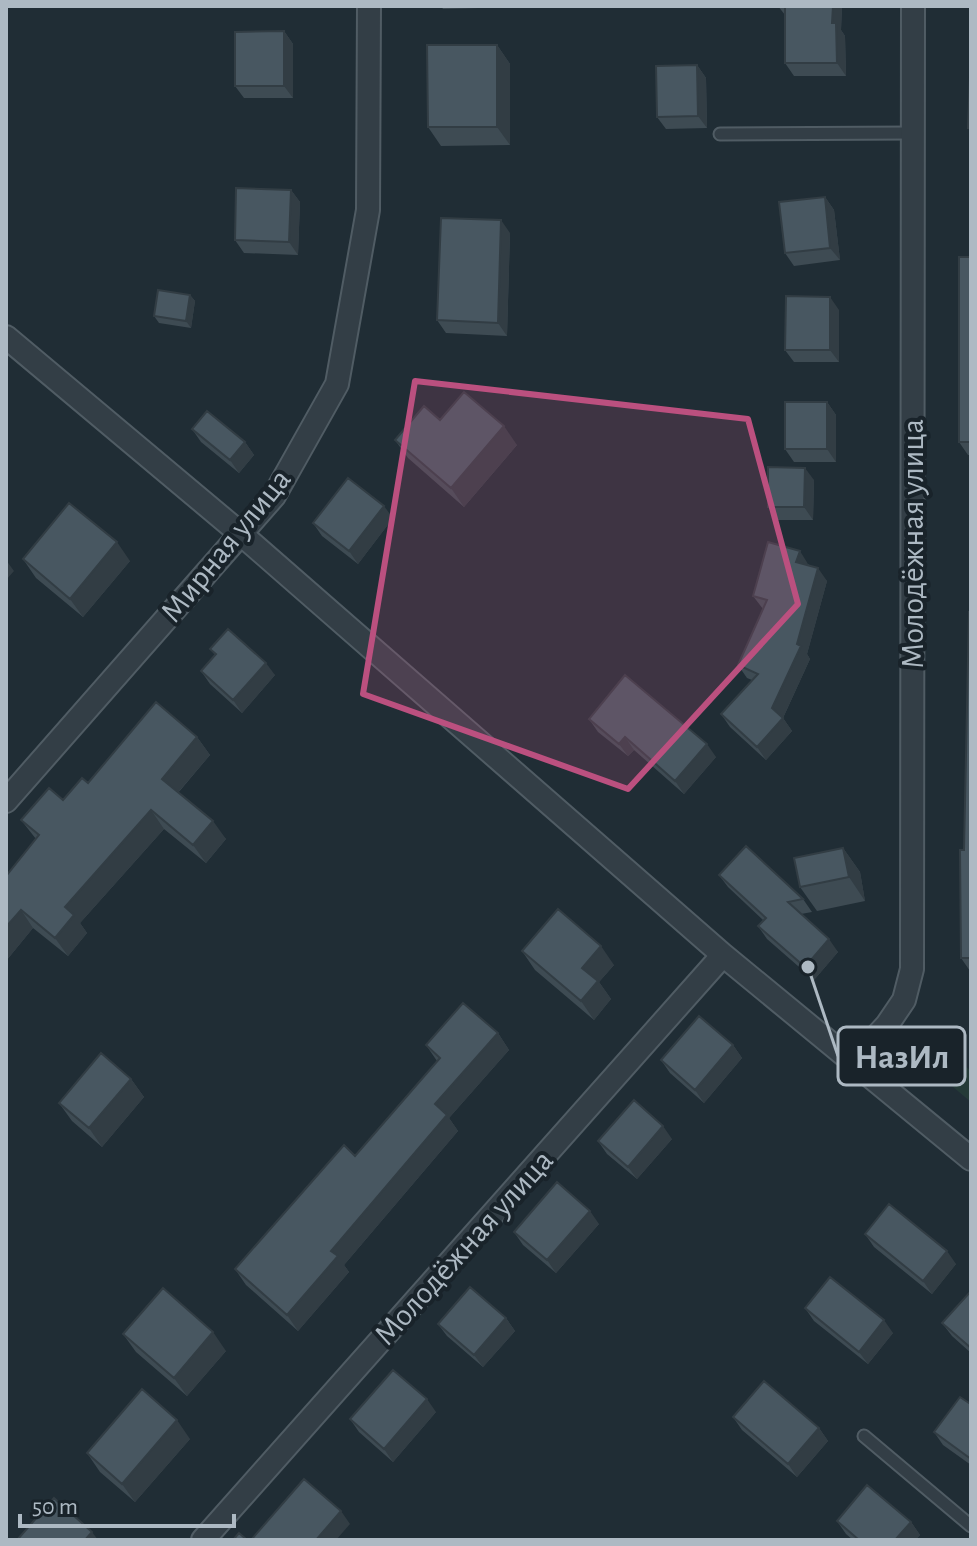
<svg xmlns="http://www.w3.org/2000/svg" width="977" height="1546" font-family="'Alegreya Sans',sans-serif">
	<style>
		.forest { fill: url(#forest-firs) }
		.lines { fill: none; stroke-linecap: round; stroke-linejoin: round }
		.lane-casing { stroke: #505c64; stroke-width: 15 }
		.street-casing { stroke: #505c64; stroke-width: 26 }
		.lane { stroke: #333e46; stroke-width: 11 }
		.street { stroke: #333e46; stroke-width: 22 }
		.wall { fill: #3e4b53 }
		.shaded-wall { fill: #323d44 }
		.building { fill: #485761; stroke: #323d44; stroke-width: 2 }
		.marked { fill: #bb507f; fill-opacity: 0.2; stroke: #bb507f; stroke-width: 6; stroke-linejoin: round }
		.labels { text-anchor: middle; stroke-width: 8; stroke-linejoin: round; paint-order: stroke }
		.street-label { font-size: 32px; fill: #adb9c3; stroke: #19232a }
		.leader { fill: none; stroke: #adb9c3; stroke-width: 3 }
		.callout-dot { fill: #adb9c3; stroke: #19232a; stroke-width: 3 }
		.callout { fill: #19232a; stroke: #adb9c3; stroke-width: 3 }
		.callout-label { font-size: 34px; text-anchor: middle; font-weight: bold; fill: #adb9c3 }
	</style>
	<defs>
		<pattern id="forest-firs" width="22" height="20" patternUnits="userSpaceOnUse" patternTransform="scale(2)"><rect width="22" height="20" fill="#243a37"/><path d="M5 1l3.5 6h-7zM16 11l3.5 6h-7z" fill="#415452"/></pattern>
	</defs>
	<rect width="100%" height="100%" fill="#202d35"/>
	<path class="forest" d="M929 1036 971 1071V1102L914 1054Z"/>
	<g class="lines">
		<defs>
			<path id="lane" d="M720 134 913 133
				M864 1436 971 1526"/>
			<path id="street" d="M6 337 241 534 723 955 971 1159
				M6 801 274 496 337 384 368 210 369 6
				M853 1062 887 1025 904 1000 912 969 913 6
				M203 1540 723 955"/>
		</defs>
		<use href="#lane" class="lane-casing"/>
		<use href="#street" class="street-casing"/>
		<use href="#lane" class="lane"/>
		<use href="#street" class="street"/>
	</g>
	<path class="wall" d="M441 6H479V8L443 9Z
		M778 6H842L841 30 845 36 846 76H794L785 63V15Z
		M284 31 293 44V98H244L235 86Z
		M497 45 510 64V145L441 146 428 127Z
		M697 65 706 78 707 128 666 129 657 117Z
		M291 190 300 202 298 255 244 253 235 240Z
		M825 197 834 210 840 260 794 266 785 253Z
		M510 233 507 336 446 333 437 320Z
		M971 257V455H968L959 442Z
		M190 295 195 301 191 328 159 323 154 316Z
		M839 310V362H794L785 350Z
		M827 402 836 415V462H794L785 449Z
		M440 420 517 445 464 507 408 458 395 440Z
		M192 429 245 442 254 455 239 473 201 442Z
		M814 480 813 520H777L768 507Z
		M393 518 358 564 322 536 313 523Z
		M23 559 130 561 83 617 36 578Z
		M808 564 827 581 807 654 810 659 783 718 792 731 766 760 730 727 721 714 752 680 747 678 738 665 763 609 753 596Z
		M971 612V971H970L961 958Z
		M210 649 275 675 242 713 210 684 201 671 215 655Z
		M589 719 716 757 684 794 634 750 628 756 598 732Z
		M197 737 210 755 178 793 226 839 206 863 164 829 80 923 87 933 68 956 33 928 6 961 36 839 21 820 63 800 88 783Z
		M843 848 860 872 865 901 817 911 800 887Z
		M719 875 803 899 812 912 801 914 838 952 814 980 767 939 758 926 763 920 728 887Z
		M522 951 614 965 599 982 611 999 594 1020 535 970Z
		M498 1033 509 1050 449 1118 458 1131 344 1265 349 1272 298 1331 246 1285 235 1269 355 1156 437 1061 426 1045Z
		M733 1045 742 1058 704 1103 670 1073 661 1060Z
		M131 1079 144 1097 102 1147 72 1121 59 1103Z
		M672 1139 637 1179 607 1154 598 1141Z
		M599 1224 556 1273 523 1245 514 1232Z
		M865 1234 956 1264 932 1294 874 1247Z
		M971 1291V1353L952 1336 942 1323Z
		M805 1308 893 1333 868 1364 814 1321Z
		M506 1318 515 1331 483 1367 447 1336 438 1324Z
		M123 1334 226 1351 187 1396 136 1352Z
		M971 1401V1465L943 1445 934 1432Z
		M436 1412 393 1462 359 1432 350 1419Z
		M733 1417 819 1428 828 1441 797 1477 742 1430Z
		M190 1439 135 1502 100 1472 87 1453Z
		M837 1521 911 1522 920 1535 915 1540H853L846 1534Z"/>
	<path class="shaded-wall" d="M833 6H842L841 30 845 36 846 76 837 63 832 23Z
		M284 31 293 44V98L284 86Z
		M497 45 510 64V145L497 127Z
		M697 65 706 78 707 128 698 116Z
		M291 190 300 202 298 255 289 242Z
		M825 197 834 210 840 260 830 248Z
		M501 220 510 233 507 336 498 323Z
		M190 295 195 301 191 328 186 321Z
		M830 297 839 310V362L830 350Z
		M827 402 836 415V462L827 449Z
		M504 426 517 445 464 507 451 488Z
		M245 442 254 455 239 473 230 460Z
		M805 468 814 480 813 520 804 507Z
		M384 506 393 518 358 564 349 551Z
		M117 542 130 561 83 617 70 599Z
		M800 551 808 564 805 575 796 562Z
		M6 560 14 571 6 580Z
		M818 568 827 581 807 654 810 659 782 720 783 718 792 731 766 760 757 747 797 644Z
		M266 663 275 675 242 713 233 700Z
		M197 737 210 755 174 797 162 779Z
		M625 737 634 750 628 756 619 744Z
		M707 744 716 757 684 794 675 781Z
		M151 810 164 829 80 923 87 933 68 956 55 938 65 907Z
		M213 821 226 839 206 863 193 845Z
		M843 848 860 872 865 901 849 877Z
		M21 910 33 928 6 961V927Z
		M829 939 838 952 814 980 805 967Z
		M601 946 614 965 599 982 611 999 594 1020 581 1001 582 968Z
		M498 1033 509 1050 449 1118 458 1131 344 1265 349 1272 298 1331 287 1315 435 1104Z
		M733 1045 742 1058 704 1103 695 1090Z
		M131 1079 144 1097 102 1147 89 1128Z
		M663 1126 672 1139 637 1179 628 1167Z
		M590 1211 599 1224 556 1273 547 1260Z
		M947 1251 956 1264 932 1294 923 1281Z
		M506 1318 515 1331 483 1367 474 1355Z
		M884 1320 893 1333 868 1364 859 1352Z
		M213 1332 226 1351 187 1396 174 1378Z
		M427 1399 436 1412 393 1462 384 1449Z
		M177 1420 190 1439 135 1502 122 1484Z
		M819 1428 828 1441 797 1477 788 1464Z
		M341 1511 350 1524 336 1540H316Z
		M911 1522 920 1535 915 1540H895Z
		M92 1532 98 1540H85Z"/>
	<path class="building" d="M785 6H833L832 23H836L837 63H785Z
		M284 31V86H235V32Z
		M427 45H497V127H428Z
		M697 65 698 116 657 117 656 66Z
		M970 77H971V128H968Z
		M236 188 291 190 289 242 235 240Z
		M825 197 830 248 785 253 779 202Z
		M441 218 501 220 498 323 437 320Z
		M959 257H971V442H959Z
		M158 290 190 295 186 321 154 316Z
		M786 296 830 297V350H785Z
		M464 392 504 426 451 488 395 440 424 406 440 420Z
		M785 402H827V449H785Z
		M207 411 245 442 230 460 192 429Z
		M768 467 805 468 804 507H768Z
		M348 478 384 506 349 551 313 523Z
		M69 503 117 542 70 599 23 559Z
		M768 542 800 551 796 562 818 568 797 644 801 646 772 708 783 718 757 747 721 714 758 674 738 665 767 600 753 596Z
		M969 612H971V958H961L960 850H964Z
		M228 629 266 663 233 700 201 671 216 654 210 649Z
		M625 675 707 744 675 781 625 737 619 744 589 719Z
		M156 702 197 737 162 779 213 821 193 845 151 810 65 907 74 915 55 938 21 910 6 927V876L39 835 21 820 49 788 63 800 82 778 88 783Z
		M746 846 803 899 788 902 829 939 805 967 758 926 766 918 719 875Z
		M843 848 849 877 800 887 794 858Z
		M558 909 601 946 582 968 598 981 581 1001 522 951Z
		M463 1003 498 1033 435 1104 447 1115 331 1251 338 1256 287 1315 235 1269 344 1145 355 1156 440 1058 426 1045Z
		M699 1016 733 1045 695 1090 661 1060Z
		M101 1053 131 1079 89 1128 59 1103Z
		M634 1100 663 1126 628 1167 598 1141Z
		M557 1182 590 1211 547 1260 514 1232Z
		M889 1204 947 1251 923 1281 865 1234Z
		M830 1277 884 1320 859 1352 805 1308Z
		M470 1287 506 1318 474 1355 438 1324Z
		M163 1288 213 1332 174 1378 123 1334Z
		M971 1291V1348L942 1323Z
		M393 1370 427 1399 384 1449 350 1419Z
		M764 1381 819 1428 788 1464 733 1417Z
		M142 1389 177 1420 122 1484 87 1453Z
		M960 1397 969 1403 971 1401V1459L934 1432Z
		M304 1479 341 1511 316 1540H251Z
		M867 1485 911 1522 895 1540H859L837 1521Z
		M54 1498 92 1532 85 1540H17Z
		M239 1533 247 1540H233Z"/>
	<path class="marked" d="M415 381 748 419 798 604 628 789 363 694Z"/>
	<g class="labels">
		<g class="street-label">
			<text transform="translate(912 544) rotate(-90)" y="11">Молодёжная улица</text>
			<text transform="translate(225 545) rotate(-51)" y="11">Мирная улица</text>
			<text transform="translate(463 1247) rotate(-48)" y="11">Молодёжная улица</text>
		</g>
	</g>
	<path class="leader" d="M808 967L838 1056"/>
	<circle class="callout-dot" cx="808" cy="967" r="8"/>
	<rect class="callout" x="838" y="1027" width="127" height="58" rx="8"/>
	<g class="callout-label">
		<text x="902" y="1068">НазИл</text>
	</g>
	<rect width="977" height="1546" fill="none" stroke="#adb9c3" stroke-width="16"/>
	<path d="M20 1514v12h214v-12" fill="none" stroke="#adb9c3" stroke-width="4"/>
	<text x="32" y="1514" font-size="24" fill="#adb9c3" stroke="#19232a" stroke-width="6" paint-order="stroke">50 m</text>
</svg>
